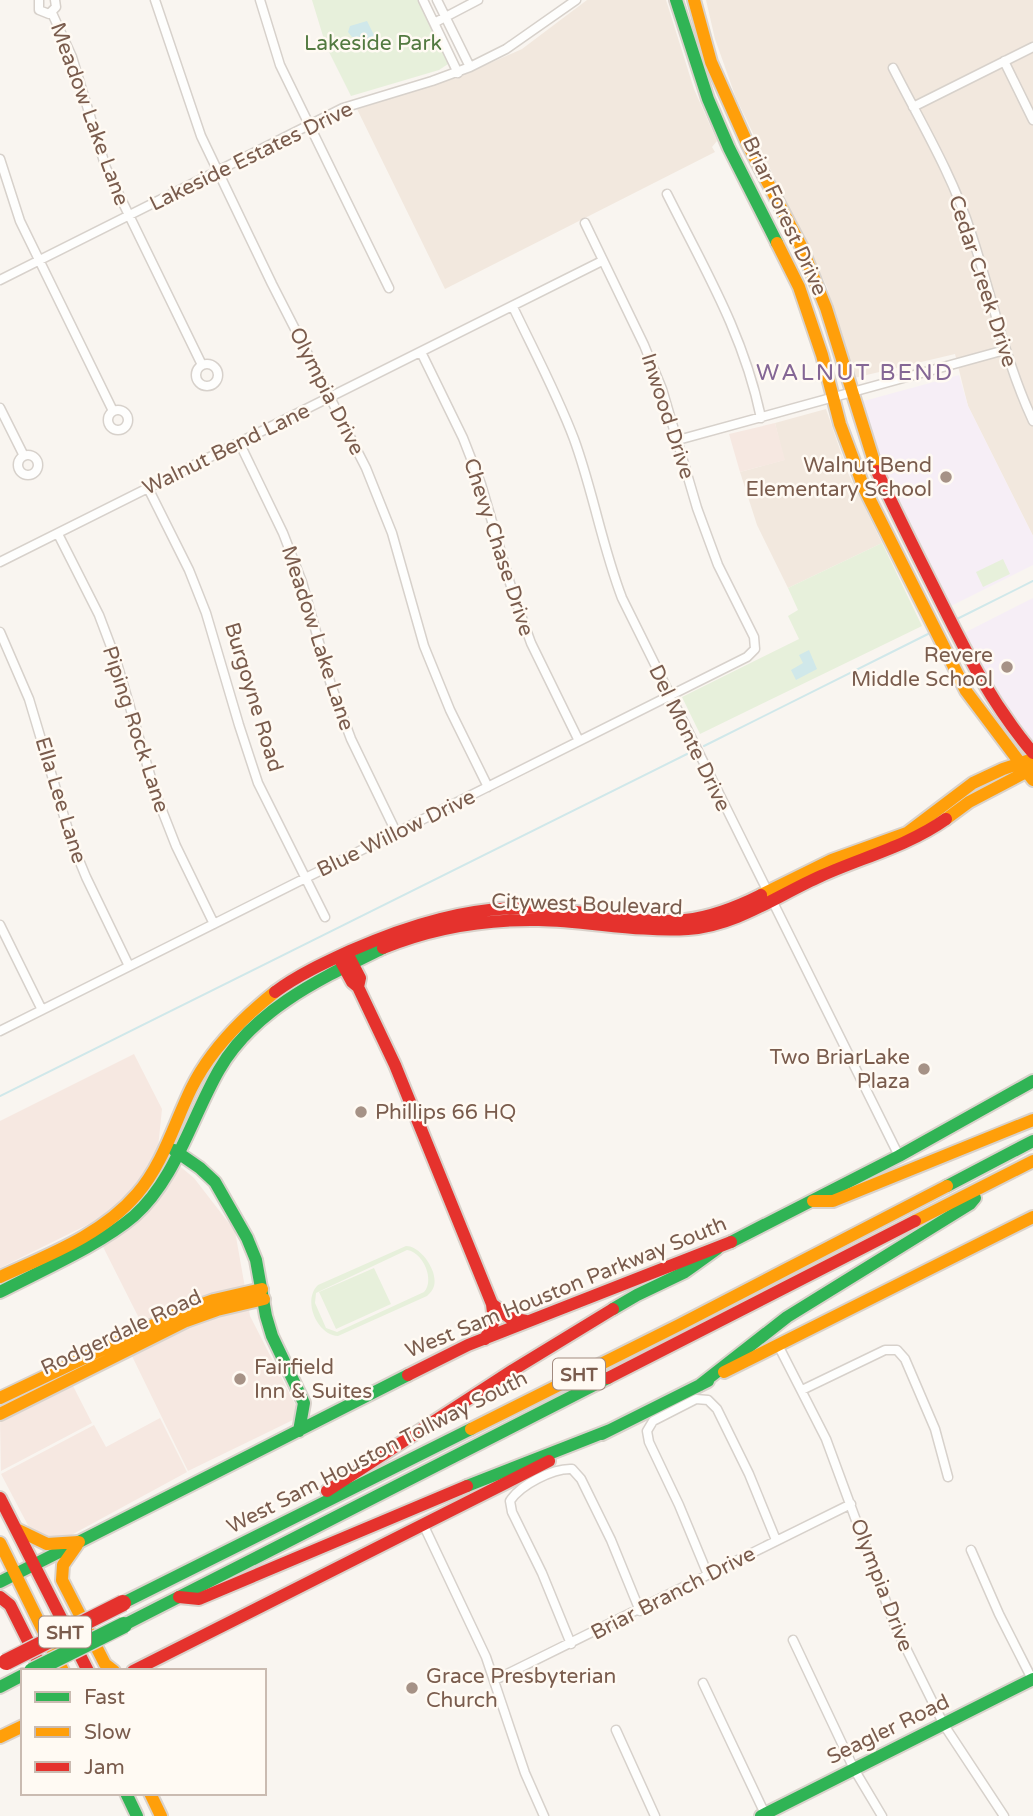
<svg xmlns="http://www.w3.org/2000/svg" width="1033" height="1816" font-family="'Varela Round',sans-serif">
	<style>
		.residential { fill: #f2e8de }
		.commercial { fill: #f6e8e1 }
		.education { fill: #f6eef6 }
		.green { fill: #e7f0db; fill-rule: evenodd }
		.water { fill: #d0e8ea }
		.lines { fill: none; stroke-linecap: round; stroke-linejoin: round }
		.stream { stroke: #d0e8ea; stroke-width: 2 }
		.street-casing { stroke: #d7d1cb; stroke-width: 11 }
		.fast-casing { stroke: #d9d2cb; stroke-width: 16 }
		.slow-casing { stroke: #d9d2cb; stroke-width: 16 }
		.jam-casing { stroke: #d9d2cb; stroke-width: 16 }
		.street { stroke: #fefefd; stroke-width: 8 }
		.fast { stroke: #30b455; stroke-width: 12 }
		.slow { stroke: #ff9f0a; stroke-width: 12 }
		.jam { stroke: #e5322d; stroke-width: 12 }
		.fast-bridge-casing { stroke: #dad1cc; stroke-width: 19; stroke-linecap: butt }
		.jam-bridge-casing { stroke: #dad1cc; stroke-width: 19; stroke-linecap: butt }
		.fast-bridge { stroke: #30b455; stroke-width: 16 }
		.jam-bridge { stroke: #e5322d; stroke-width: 16 }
		.poi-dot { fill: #a69286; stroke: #fffaf3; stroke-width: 2.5 }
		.labels { text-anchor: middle; stroke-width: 5; stroke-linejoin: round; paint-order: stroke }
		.shield { fill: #fffaf3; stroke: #a28b7f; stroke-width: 2 }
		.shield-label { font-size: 19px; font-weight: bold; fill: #7a5c4d }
		.park-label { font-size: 21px; fill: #537a41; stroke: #fffaf3 }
		.street-label { font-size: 21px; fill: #7a5c4d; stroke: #fffaf3 }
		.poi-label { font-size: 21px; fill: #7a5c4d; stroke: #fffaf3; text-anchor: end }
		.neighbourhood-label { font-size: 23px; letter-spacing: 2px; fill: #846695; stroke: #fffaf3 }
	</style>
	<rect width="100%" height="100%" fill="#f9f5f0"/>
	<path class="residential" d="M587 0H666L694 89 717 141 712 147 715 152 445 289 357 109 456 78 522 49Z
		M706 0H1033V536L968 406 955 354 854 378 827 287 736 98 715 39Z
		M826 409 848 473 882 543 788 588 757 525 740 472 784 460 775 423Z"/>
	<path class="commercial" d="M775 423 785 460 740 472 729 434Z
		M134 1054 162 1109 158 1148 194 1178 235 1231 250 1316 301 1416 188 1471 131 1354 151 1342 91 1223 0 1268V1121Z
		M72 1384 92 1423 1 1471 0 1420Z
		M160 1418 187 1472 64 1539 53 1540 32 1533 1 1474 94 1425 106 1447Z"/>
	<path class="education" d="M959 375 968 406 1033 536V565L951 606 901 506 877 448 862 403 864 401Z
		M1033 598V741L991 684 964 633Z"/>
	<path class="green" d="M312 0H420L448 55V64L439 70 351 96 326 46Z
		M882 543 922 626 700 734 682 697 799 639 788 616 798 610 788 588Z
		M1003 559 1010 574 983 587 976 572Z
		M406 1246C421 1246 438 1271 434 1286 433 1290 430 1293 427 1296L338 1336C317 1335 302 1300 318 1285ZM407 1250C423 1252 435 1280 424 1292L337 1332 326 1328 315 1303 316 1293Z
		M374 1268 391 1304 336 1329 319 1292Z"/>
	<path class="water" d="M367 21 378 43 369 48 363 37H352L348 32 350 26Z
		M809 650 817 669 796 680 791 670 803 663 799 655Z"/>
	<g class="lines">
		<path class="stream" d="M957 619 1033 581
			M704 746 928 634
			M0 1096 687 754"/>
		<defs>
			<path id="street" d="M39 0V10L49 14 56 7 55 0
				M155 0 201 136 272 284 366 468 392 533 424 646 450 710 488 787
				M260 0 280 65 389 288
				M423 0 458 73
				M437 0 470 67
				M52 13 72 57 106 168 202 365
				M434 23 478 0
				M1004 61 1033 120
				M893 68C920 121 953 176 971 233 992 296 1005 361 1033 421
				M913 107 1033 47
				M0 159 20 221 113 411
				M667 194C705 270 744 335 761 418
				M0 280 343 108 432 81 470 67 506 49 576 0
				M513 307C534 351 557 394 574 439 593 491 602 546 622 598L899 1156
				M421 352 463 438 481 484 512 590 531 643 579 741
				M196 375a11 11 0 1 1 22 0a11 11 0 1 1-22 0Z
				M0 408 24 456
				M108 420a10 10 0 1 1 20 0a10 10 0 1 1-20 0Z
				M678 440 1005 350
				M239 442 283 533 302 582 331 685 351 739 397 834
				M18 465a10 10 0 1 1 20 0a10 10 0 1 1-20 0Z
				M148 488 189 570 206 613 239 725 258 783 325 917
				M58 534 99 615 116 660 156 795 176 846 214 924
				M0 562 602 261
				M0 632 29 699 72 843 86 877 129 966
				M0 925 42 1010
				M0 1031 747 657 755 649 754 637 718 565 697 508 662 389 644 345 585 223
				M778 1345 826 1439 895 1626 944 1725 1004 1816
				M802 1390 885 1350H897L905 1359 935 1429 948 1477
				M423 1524 486 1657 525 1773 544 1816
				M971 1550 999 1614 1033 1681
				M708 1575 679 1505 649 1442 647 1431 653 1421 696 1399 708 1400 717 1409 749 1474 776 1540
				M793 1640 854 1769 882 1816
				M571 1644 542 1573 512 1512 510 1501C520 1485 553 1468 572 1469L581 1479 611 1540 640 1611
				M495 1680 851 1504
				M703 1683 766 1816
				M616 1730 655 1816"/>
			<path id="fast" d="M676 0 708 99 729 148 777 243
				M174 1150 200 1168 215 1182 247 1238 256 1260 266 1316 272 1336 304 1403 299 1431
				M947 1186 1033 1141
				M731 1242 899 1156 1033 1081
				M0 1292C40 1271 100 1245 134 1216 175 1180 192 1117 219 1070 254 1009 322 978 383 948
				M613 1309 637 1295 685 1272 717 1249
				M700 1385 787 1317 970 1204 975 1198
				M602 1434 708 1381
				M467 1486 610 1430
				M0 1582 408 1375
				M123 1603 471 1429
				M124 1625 608 1378
				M0 1687 23 1675
				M126 1793 137 1816
				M761 1816 1033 1679"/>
			<path id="slow" d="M694 0 711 62 748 145 801 246 826 308 877 471
				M777 243 799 287 822 355 840 424 864 488 966 691 1033 780
				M946 819 969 802 1026 772 1033 763
				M761 895 832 860 907 833 973 783 1003 769 1033 759
				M813 1201H833L1033 1120
				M915 1221 1033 1161
				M0 1277C48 1255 102 1235 137 1194 163 1164 174 1124 191 1089 210 1050 241 1019 275 992
				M724 1372 1033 1217
				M0 1398 183 1311 214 1300 262 1289
				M0 1414 186 1321 217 1310 264 1299
				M471 1429 679 1325 947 1186
				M18 1530 47 1544 79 1542
				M0 1543 63 1671
				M77 1545 63 1565 62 1580 105 1664 114 1671
				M0 1737 23 1726
				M150 1793 161 1816"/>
			<path id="jam" d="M877 471C897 515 919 558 941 602 969 658 992 704 1033 753
				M383 948C432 928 485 919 539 920 588 921 638 932 688 929 736 926 778 895 821 876 863 857 908 846 946 819
				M348 955 360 978 358 987
				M340 960 352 982 358 987 395 1065 492 1304 494 1321 485 1339
				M275 992C298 975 324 963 350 951 409 925 470 906 536 908 585 910 635 925 685 920 712 917 737 907 761 895
				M492 1304 510 1318 526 1321
				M408 1375 468 1345 731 1242
				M608 1378 915 1221
				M327 1491 513 1370 613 1309
				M0 1498 88 1671
				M0 1597 10 1605 43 1671
				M179 1597 199 1599 467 1486
				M133 1671 549 1461"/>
		</defs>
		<use href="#street" class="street-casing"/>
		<use href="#fast" class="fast-casing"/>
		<use href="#slow" class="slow-casing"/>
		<use href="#jam" class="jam-casing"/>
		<use href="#street" class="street"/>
		<use href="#fast" class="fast"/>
		<use href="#slow" class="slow"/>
		<use href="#jam" class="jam"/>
		<defs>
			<path id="fast-bridge" d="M32 1671 124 1625"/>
			<path id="jam-bridge" d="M6 1662 123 1603"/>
		</defs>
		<use href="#fast-bridge" class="fast-bridge-casing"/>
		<use href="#jam-bridge" class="jam-bridge-casing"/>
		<use href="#fast-bridge" class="fast-bridge"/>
		<use href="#jam-bridge" class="jam-bridge"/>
	</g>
	<g class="poi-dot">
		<circle cx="946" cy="477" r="7"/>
		<circle cx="1007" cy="667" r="7"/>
		<circle cx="924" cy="1069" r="7"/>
		<circle cx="361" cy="1112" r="7"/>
		<circle cx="240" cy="1379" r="7"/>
		<circle cx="412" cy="1688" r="7"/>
	</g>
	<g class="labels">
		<g class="shield">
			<rect x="553" y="1358.5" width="52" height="31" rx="5"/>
			<rect x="39" y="1616.5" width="52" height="31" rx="5"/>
		</g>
		<g class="shield-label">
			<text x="579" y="1381">SHT</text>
			<text x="65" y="1639">SHT</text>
		</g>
		<g class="park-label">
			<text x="373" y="50">Lakeside Park</text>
		</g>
		<g class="street-label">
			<text transform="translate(90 114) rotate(70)" y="7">Meadow Lake Lane</text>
			<text transform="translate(251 156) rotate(-26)" y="7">Lakeside Estates Drive</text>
			<text transform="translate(785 216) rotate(65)" y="7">Briar Forest Drive</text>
			<text transform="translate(983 281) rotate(72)" y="7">Cedar Creek Drive</text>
			<text transform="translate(327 391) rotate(63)" y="7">Olympia Drive</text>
			<text transform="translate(668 416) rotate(72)" y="7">Inwood Drive</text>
			<text transform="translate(226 449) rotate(-26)" y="7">Walnut Bend Lane</text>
			<text transform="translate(499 547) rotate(72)" y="7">Chevy Chase Drive</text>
			<text transform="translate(318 638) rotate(72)" y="7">Meadow Lake Lane</text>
			<text transform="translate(254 697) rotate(73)" y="7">Burgoyne Road</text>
			<text transform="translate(136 729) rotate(72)" y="7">Piping Rock Lane</text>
			<text transform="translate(690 738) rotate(64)" y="7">Del Monte Drive</text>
			<text transform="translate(61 800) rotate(73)" y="7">Ella Lee Lane</text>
			<text transform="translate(396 833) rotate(-26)" y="7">Blue Willow Drive</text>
			<text transform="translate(587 904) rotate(2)" y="7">Citywest Boulevard</text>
			<text transform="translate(566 1287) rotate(-22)" y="7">West Sam Houston Parkway South</text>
			<text transform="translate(121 1332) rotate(-25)" y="7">Rodgerdale Road</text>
			<text transform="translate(377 1452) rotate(-27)" y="7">West Sam Houston Tollway South</text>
			<text transform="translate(882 1585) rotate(69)" y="7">Olympia Drive</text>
			<text transform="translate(673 1593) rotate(-27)" y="7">Briar Branch Drive</text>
			<text transform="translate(888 1729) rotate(-26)" y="7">Seagler Road</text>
		</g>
		<g class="poi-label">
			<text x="932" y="472">Walnut Bend<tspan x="932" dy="24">Elementary School</tspan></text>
			<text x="993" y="662">Revere<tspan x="993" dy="24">Middle School</tspan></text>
			<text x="910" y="1064">Two BriarLake<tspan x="910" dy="24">Plaza</tspan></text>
			<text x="375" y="1119" text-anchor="start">Phillips 66 HQ</text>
			<text x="254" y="1374" text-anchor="start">Fairfield<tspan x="254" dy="24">Inn &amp; Suites</tspan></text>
			<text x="426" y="1683" text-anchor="start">Grace Presbyterian<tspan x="426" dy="24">Church</tspan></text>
		</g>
		<g class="neighbourhood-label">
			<text x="855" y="380">WALNUT BEND</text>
		</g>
	</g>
	<rect x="21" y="1669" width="245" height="126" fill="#fffaf3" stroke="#cabbb1" stroke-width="2"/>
	<rect x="35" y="1692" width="35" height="10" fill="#30b455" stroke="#cabbb1" stroke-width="2"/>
	<text x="84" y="1704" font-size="21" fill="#7a5c4d">Fast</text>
	<rect x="35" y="1727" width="35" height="10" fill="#ff9f0a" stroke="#cabbb1" stroke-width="2"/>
	<text x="84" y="1739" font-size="21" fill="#7a5c4d">Slow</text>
	<rect x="35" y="1762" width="35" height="10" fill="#e5322d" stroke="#cabbb1" stroke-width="2"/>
	<text x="84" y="1774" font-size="21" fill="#7a5c4d">Jam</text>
</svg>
